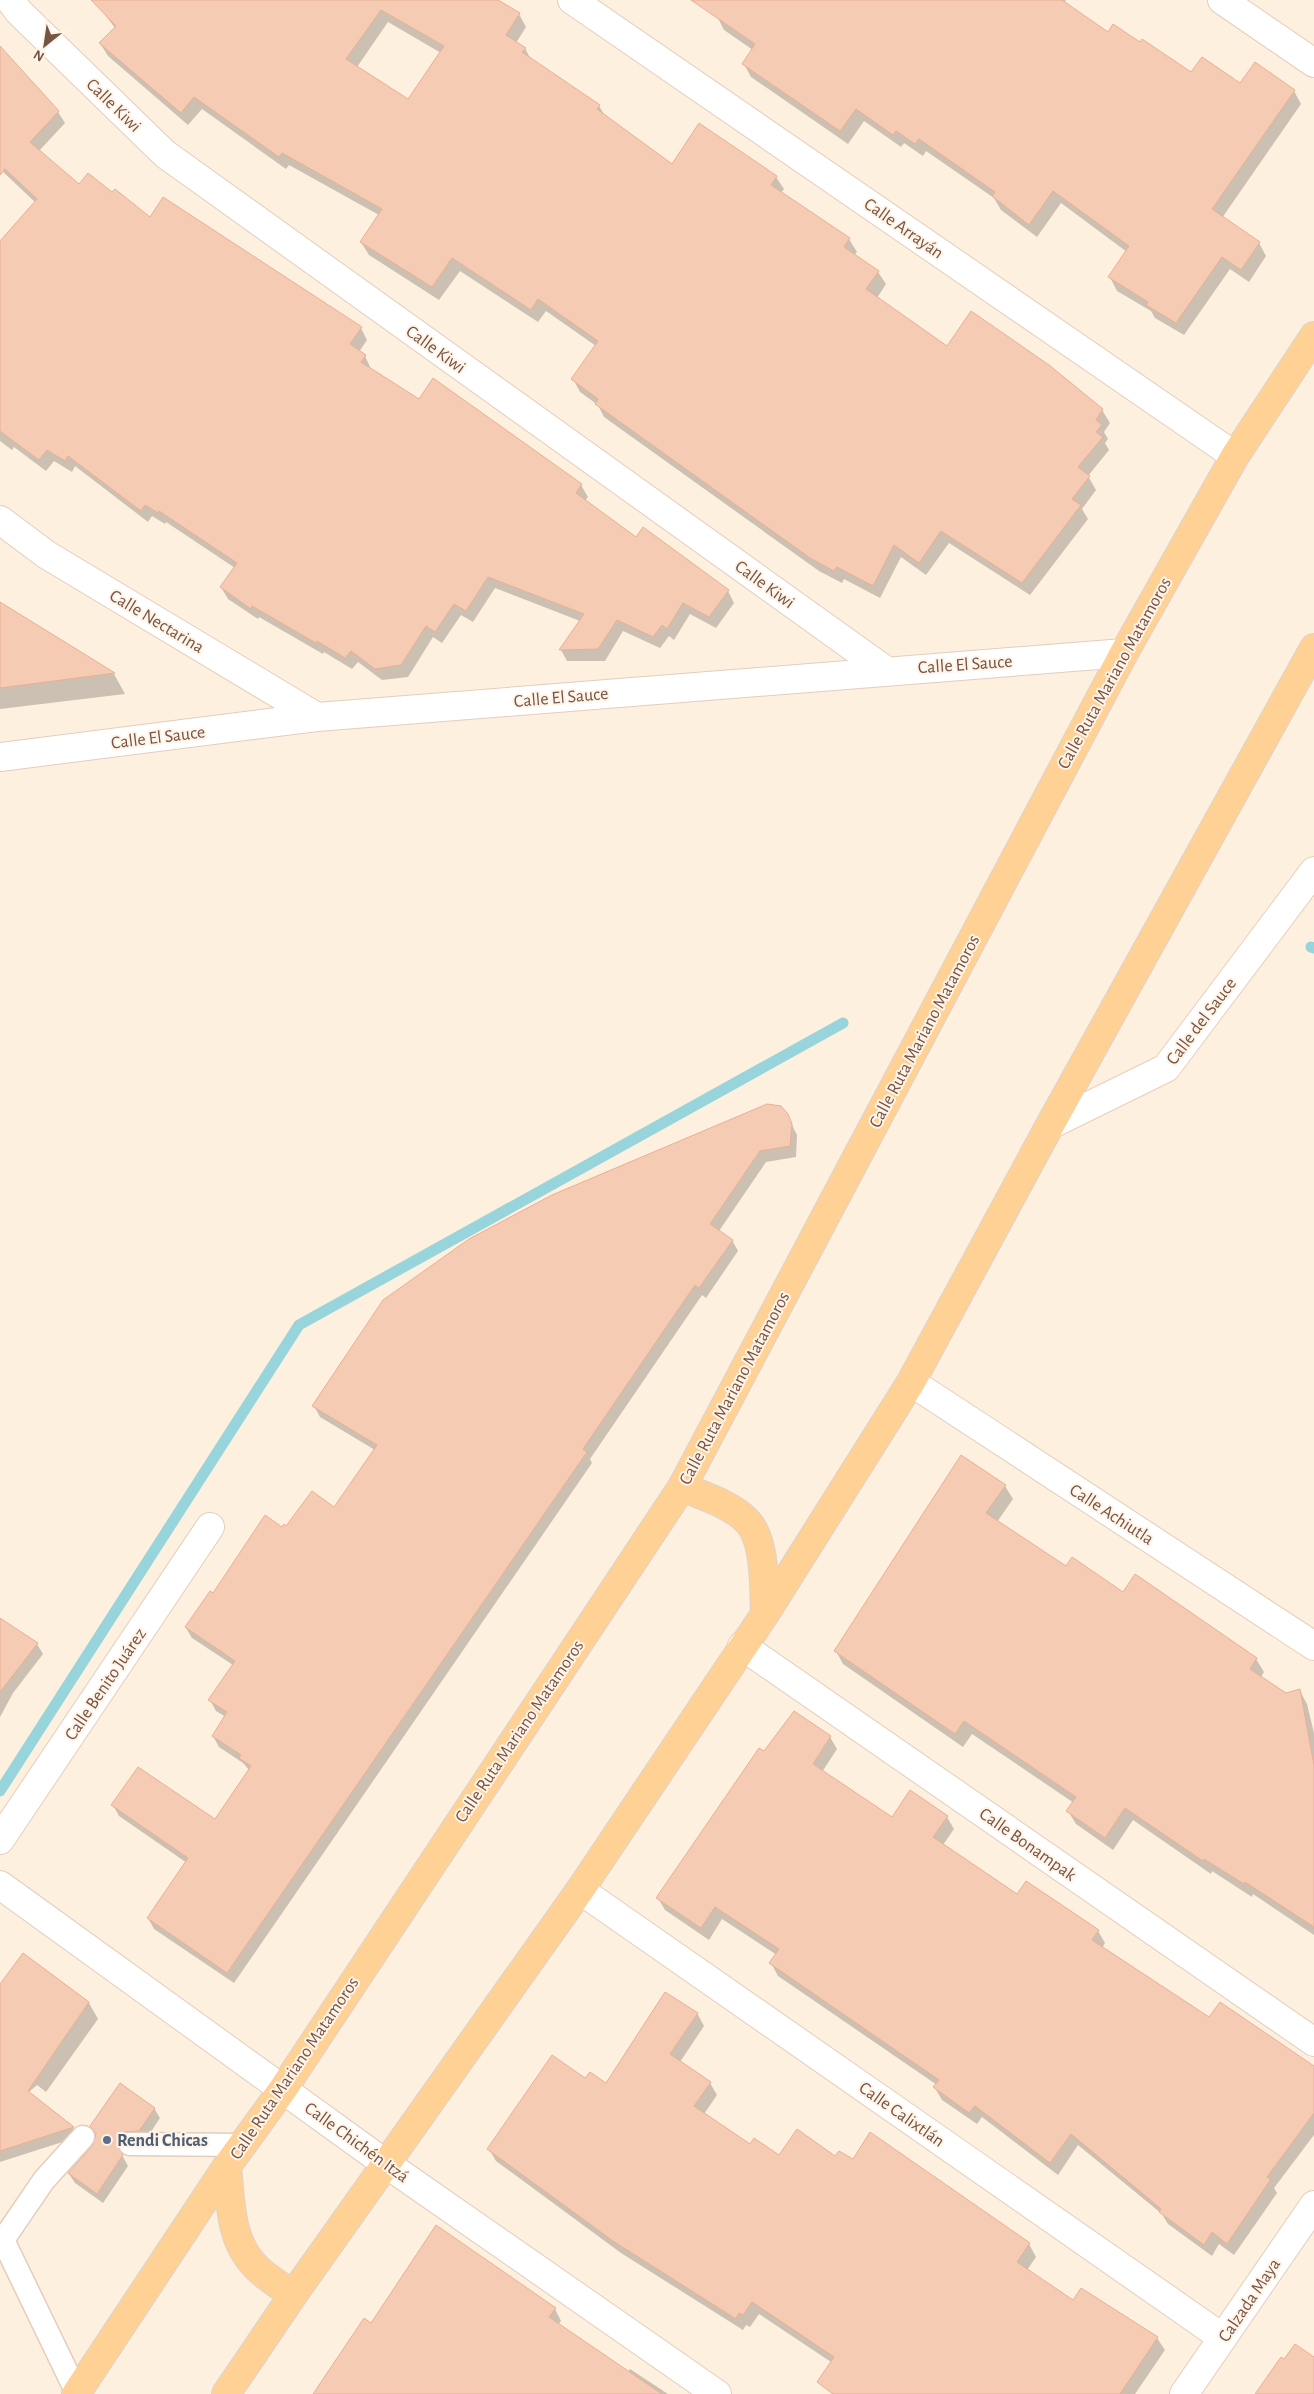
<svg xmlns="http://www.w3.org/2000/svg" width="1314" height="2394" font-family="'Alegreya Sans',sans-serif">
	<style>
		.shadow { fill: #0003; fill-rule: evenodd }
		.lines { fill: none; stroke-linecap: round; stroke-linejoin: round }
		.stream { stroke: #98d4db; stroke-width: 11 }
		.building { fill: #f5cbb4; stroke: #e9af93; fill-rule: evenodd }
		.service-casing { stroke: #e4cdbd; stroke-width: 25 }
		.minor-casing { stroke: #e4cdbd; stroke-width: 30 }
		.tertiary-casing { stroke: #e4cdbd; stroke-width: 30 }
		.secondary-casing { stroke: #eaceba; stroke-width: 30 }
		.primary-casing { stroke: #dbd3cf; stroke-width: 30 }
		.service { stroke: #fff; stroke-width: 22 }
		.minor { stroke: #fff; stroke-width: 28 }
		.tertiary { stroke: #fff; stroke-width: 28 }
		.secondary { stroke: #fff; stroke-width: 28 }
		.primary { stroke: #ffd195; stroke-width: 28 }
		.service-dot { fill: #5c6f8a; stroke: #fff4e7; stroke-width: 2 }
		.labels { text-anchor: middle; stroke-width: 4; stroke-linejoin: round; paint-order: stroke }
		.street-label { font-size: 18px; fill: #765445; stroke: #fff4e7 }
		.service-label { font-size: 18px; font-weight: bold; fill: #4e5e75; stroke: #fff4e7; text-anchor: start }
	</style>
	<rect width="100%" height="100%" fill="#fef0df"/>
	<path class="shadow" d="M108 0H496L519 14 526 27 516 43 525 48 531 60 599 106 605 116 672 166 776 177 784 189 781 193 849 239 857 252 854 255 878 272 886 284 877 298 947 348 1048 366 1102 410 1110 423 1104 432 1108 439 1105 443 1109 450 1088 476 1096 490 1082 509 1088 519 1030 595 949 543 926 575 901 557 880 598 844 579 842 583 819 571 604 417 598 405 580 392 573 379 596 346 546 311 538 322 460 271 439 300 369 255 361 242 379 215 289 165 286 169 202 109 188 125 108 56 100 43 115 28 100 8ZM388 22 441 53 408 101 357 67Z
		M728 0H1066L1064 3 1108 34 1140 44 1191 74 1241 84 1294 91 1301 104 1222 218 1259 243 1266 256 1249 282 1230 269 1184 335 1155 318 1151 311 1117 291 1110 277 1127 252 1061 203 1037 237 1001 210 994 198 926 151 923 156 904 143 901 147 864 121 848 144 751 77 744 64 753 50 724 30 717 16Z
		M0 54 58 112 65 123 39 151 79 186 112 194 150 219 361 328 367 340 359 352 365 356 371 369 420 400 581 485 588 497 585 501 637 538 728 591 734 603 716 628 690 614 674 640 669 636 660 648 623 631 605 661H567L561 650 580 621 495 588 473 622 461 615 442 643 433 637 408 677 382 680 358 662 352 669 324 652 323 654 259 617 258 619 228 599 221 587 235 568 166 522 165 524 152 516 148 522 75 466 72 472 54 461 46 471 14 447 12 450 0 441V243L36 203 0 169Z
		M8 608 114 674 125 694 0 709V621Z
		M787 1115 797 1135 796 1157 766 1162 719 1231 732 1240 738 1251 706 1298 702 1295 590 1459 592 1463 234 1983 154 1929 148 1918 187 1863 119 1816 113 1805 215 1821 250 1771 243 1763 219 1747 213 1736 226 1717 216 1711 210 1700 233 1665 192 1638 186 1628 214 1595 282 1529 334 1508 375 1450 320 1417 314 1406Z
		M1005 1486 1013 1499 997 1522 1066 1568 1123 1594 1135 1576 1256 1659 1264 1672 1261 1677 1286 1694 1300 1691 1307 1704 1314 1733V1935L1253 1894 1252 1897 1212 1871 1211 1874 1133 1820 1113 1850 1076 1824 1068 1811 1074 1803 972 1734 963 1747 843 1664 836 1651Z
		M0 1619 37 1644 43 1654 13 1693 0 1717Z
		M830 1737 837 1749 822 1772 892 1819 947 1817 954 1829 943 1845 1017 1895 1098 1931 1105 1943 1102 1948 1209 2018 1314 2068V2135L1274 2188 1277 2193 1234 2255 1219 2244 1212 2256 1168 2224 1162 2214 1078 2145 1058 2175 982 2117 977 2124 942 2100 935 2088 937 2085 778 1976 771 1963 777 1955 722 1919 709 1940 665 1910 658 1898 764 1753Z
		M24 1955 89 2003 98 2019 46 2092 37 2085 29 2092 0 2097V1986Z
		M697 2013 704 2026 680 2062 710 2083 717 2095 704 2114 751 2146 779 2156 836 2157 853 2161 1029 2244 1036 2257 1027 2270 1074 2301 1082 2290 1157 2338 1165 2350 1135 2394H871L834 2364 759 2314 750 2327 746 2325 743 2330 621 2253 496 2161 489 2149 586 2080 606 2084Z
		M30 2094 73 2128 78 2137 0 2162V2137Z
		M154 2108 160 2118 145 2141 124 2147 122 2155 128 2166 103 2203 75 2183 69 2174 94 2146 97 2135 92 2126Z
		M555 2309 561 2321 558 2325 628 2372 630 2369 668 2394H315L372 2325Z"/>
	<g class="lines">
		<path class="stream" d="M1311 947 1314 948
			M0 1791 299 1325 843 1023"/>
	</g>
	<path class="building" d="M91 0H498L520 13 506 35 526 48 522 52 600 105 597 109 672 164 699 123 777 176 771 185 850 238 844 247 879 271 866 289 947 346 971 311 1049 365 1103 409 1096 420 1102 425 1096 432 1103 437 1078 467 1090 476 1072 499 1081 505 1022 583 941 531 919 563 894 545 873 586 837 567 834 571 810 558 595 404 598 399 571 379 598 341 538 299 531 310 452 258 432 287 360 242 382 209 282 153 279 157 194 97 181 113 99 43 116 26ZM381 10 444 46 408 99 346 59Z
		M691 0H1062L1108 32 1113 24 1140 42 1142 39 1191 72 1202 57 1240 83 1255 62 1295 90 1212 209 1260 242 1241 270 1222 257 1176 323 1146 305 1148 302 1108 277 1129 246 1053 191 1029 225 992 196 995 192 919 139 915 144 896 131 893 135 856 109 840 131 742 64 755 44Z
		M0 46 59 111 30 142 79 184 88 173 112 192 115 189 150 217 163 197 362 327 350 344 366 355 361 362 419 399 433 378 582 484 576 493 636 537 643 527 729 590 709 617 683 603 667 629 662 625 653 637 617 620 598 649 559 650 584 614 488 577 466 611 454 604 435 632 426 626 401 665 375 669 351 651 345 658 317 641 316 643 252 606 251 609 220 587 237 563 159 511 158 513 145 505 141 511 68 456 65 461 47 450 39 460 0 431V241L37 199 5 169 0 175Z
		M0 602 115 673 0 688Z
		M767 1104 781 1106 788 1114 792 1124 790 1146 760 1151 710 1224 733 1240 699 1288 695 1285 583 1449 587 1452 227 1973 147 1918 188 1858 111 1805 138 1767 215 1819 251 1766 239 1758 241 1755 212 1736 227 1712 208 1700 235 1661 185 1627 210 1591 213 1593 265 1515 282 1527 284 1524 286 1526 312 1491 334 1507 377 1445 312 1406 383 1300 469 1239 552 1195Z
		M961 1455 1006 1485 986 1513 1066 1566 1072 1557 1123 1592 1135 1574 1257 1658 1250 1669 1286 1693 1300 1689 1314 1765V1927L1245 1882 1244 1884 1204 1859 1203 1861 1125 1808 1105 1838 1066 1811 1076 1797 964 1721 955 1734 834 1651Z
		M0 1618 38 1643 0 1692Z
		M794 1711 831 1736 813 1764 892 1817 910 1790 948 1816 933 1837 1017 1894 1026 1881 1099 1930 1092 1940 1209 2017 1220 2002 1314 2066V2113L1267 2177 1271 2179 1227 2244 1212 2232 1204 2245 1159 2212 1161 2209 1071 2134 1050 2163 975 2106 969 2113 933 2087 939 2080 769 1963 779 1949 715 1907 701 1928 656 1898 759 1748 764 1751Z
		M23 1953 89 2002 28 2091 74 2127 0 2151V1984Z
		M665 1992 698 2013 670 2054 711 2082 694 2106 750 2144 754 2138 779 2155 797 2129 835 2156 839 2151 853 2159 870 2132 1030 2243 1017 2262 1073 2300 1081 2288 1158 2337 1120 2394H833L817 2382 834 2357 752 2302 743 2315 739 2313 736 2319 613 2241 487 2149 552 2055 585 2078 590 2072 606 2083Z
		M120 2083 155 2108 139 2131 124 2132 119 2137 117 2144 123 2155 97 2194 68 2173 93 2145 96 2133 90 2126Z
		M436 2225 556 2308 549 2317 662 2394H313L364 2318 371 2323Z
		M1295 2344 1314 2357V2394H1255L1281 2357 1284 2359Z"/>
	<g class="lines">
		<defs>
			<path id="service" d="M130 2144 243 2145
				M77 2393 3 2240 44 2180 83 2137"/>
			<path id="minor" d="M572 0 1235 456
				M1222 0 1314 63
				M911 1382 1314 1646
				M742 1646 1314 2042
				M0 1840 210 1527
				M0 1885 375 2156 717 2394
				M580 1890 1223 2338
				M1184 2394 1314 2205"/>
			<path id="tertiary" d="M10 0 19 12 165 154 885 670
				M0 520 47 555 317 717
				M0 757 317 717 1124 653"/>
			<path id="secondary" d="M1050 1125 1166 1068 1314 871"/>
			<path id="primary" d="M682 1487C703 1496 731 1504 747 1521 766 1540 764 1588 765 1614
				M227 2166C231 2202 229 2240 256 2267 267 2278 281 2286 293 2295
				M76 2394 227 2166 283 2089 682 1487 1124 653 1235 456 1314 336
				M226 2394 293 2295 580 1890 765 1614 911 1382 1050 1125 1314 648"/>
		</defs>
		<use href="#service" class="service-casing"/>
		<use href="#minor" class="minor-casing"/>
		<use href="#tertiary" class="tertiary-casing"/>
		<use href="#secondary" class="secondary-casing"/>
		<use href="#primary" class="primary-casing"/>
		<use href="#service" class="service"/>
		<use href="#minor" class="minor"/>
		<use href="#tertiary" class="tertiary"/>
		<use href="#secondary" class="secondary"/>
		<use href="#primary" class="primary"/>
	</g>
	<circle class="service-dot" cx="107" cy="2140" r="5"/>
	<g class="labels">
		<g class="street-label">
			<text transform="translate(114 105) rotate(44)" y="6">Calle Kiwi</text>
			<text transform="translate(904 228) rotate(35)" y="6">Calle Arrayán</text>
			<text transform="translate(436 349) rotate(36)" y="6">Calle Kiwi</text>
			<text transform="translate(765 584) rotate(36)" y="6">Calle Kiwi</text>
			<text transform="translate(157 621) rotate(31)" y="6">Calle Nectarina</text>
			<text transform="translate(965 664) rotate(-4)" y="6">Calle El Sauce</text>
			<text transform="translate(1114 673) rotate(-61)" y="6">Calle Ruta Mariano Matamoros</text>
			<text transform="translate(561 697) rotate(-5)" y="6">Calle El Sauce</text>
			<text transform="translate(158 737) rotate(-7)" y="6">Calle El Sauce</text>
			<text transform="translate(1201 1021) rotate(-53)" y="6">Calle del Sauce</text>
			<text transform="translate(924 1031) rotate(-62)" y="6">Calle Ruta Mariano Matamoros</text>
			<text transform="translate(734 1388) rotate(-62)" y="6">Calle Ruta Mariano Matamoros</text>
			<text transform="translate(1112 1514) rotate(33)" y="6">Calle Achiutla</text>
			<text transform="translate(105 1684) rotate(-56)" y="6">Calle Benito Juárez</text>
			<text transform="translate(519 1731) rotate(-56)" y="6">Calle Ruta Mariano Matamoros</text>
			<text transform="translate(1028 1844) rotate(35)" y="6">Calle Bonampak</text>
			<text transform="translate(294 2068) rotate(-56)" y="6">Calle Ruta Mariano Matamoros</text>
			<text transform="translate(902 2114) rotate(35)" y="6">Calle Calixtlán</text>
			<text transform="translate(357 2142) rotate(36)" y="6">Calle Chichén Itzá</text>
			<text transform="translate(1249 2300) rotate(-56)" y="6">Calzada Maya</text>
		</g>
		<g class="service-label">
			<text x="117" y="2146">Rendi Chicas</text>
		</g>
	</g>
	<g transform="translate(45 45) rotate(210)" stroke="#fff4e7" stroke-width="4" paint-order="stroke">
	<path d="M0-4L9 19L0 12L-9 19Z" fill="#765445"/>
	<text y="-8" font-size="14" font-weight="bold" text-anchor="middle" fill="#765445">N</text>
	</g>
</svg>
